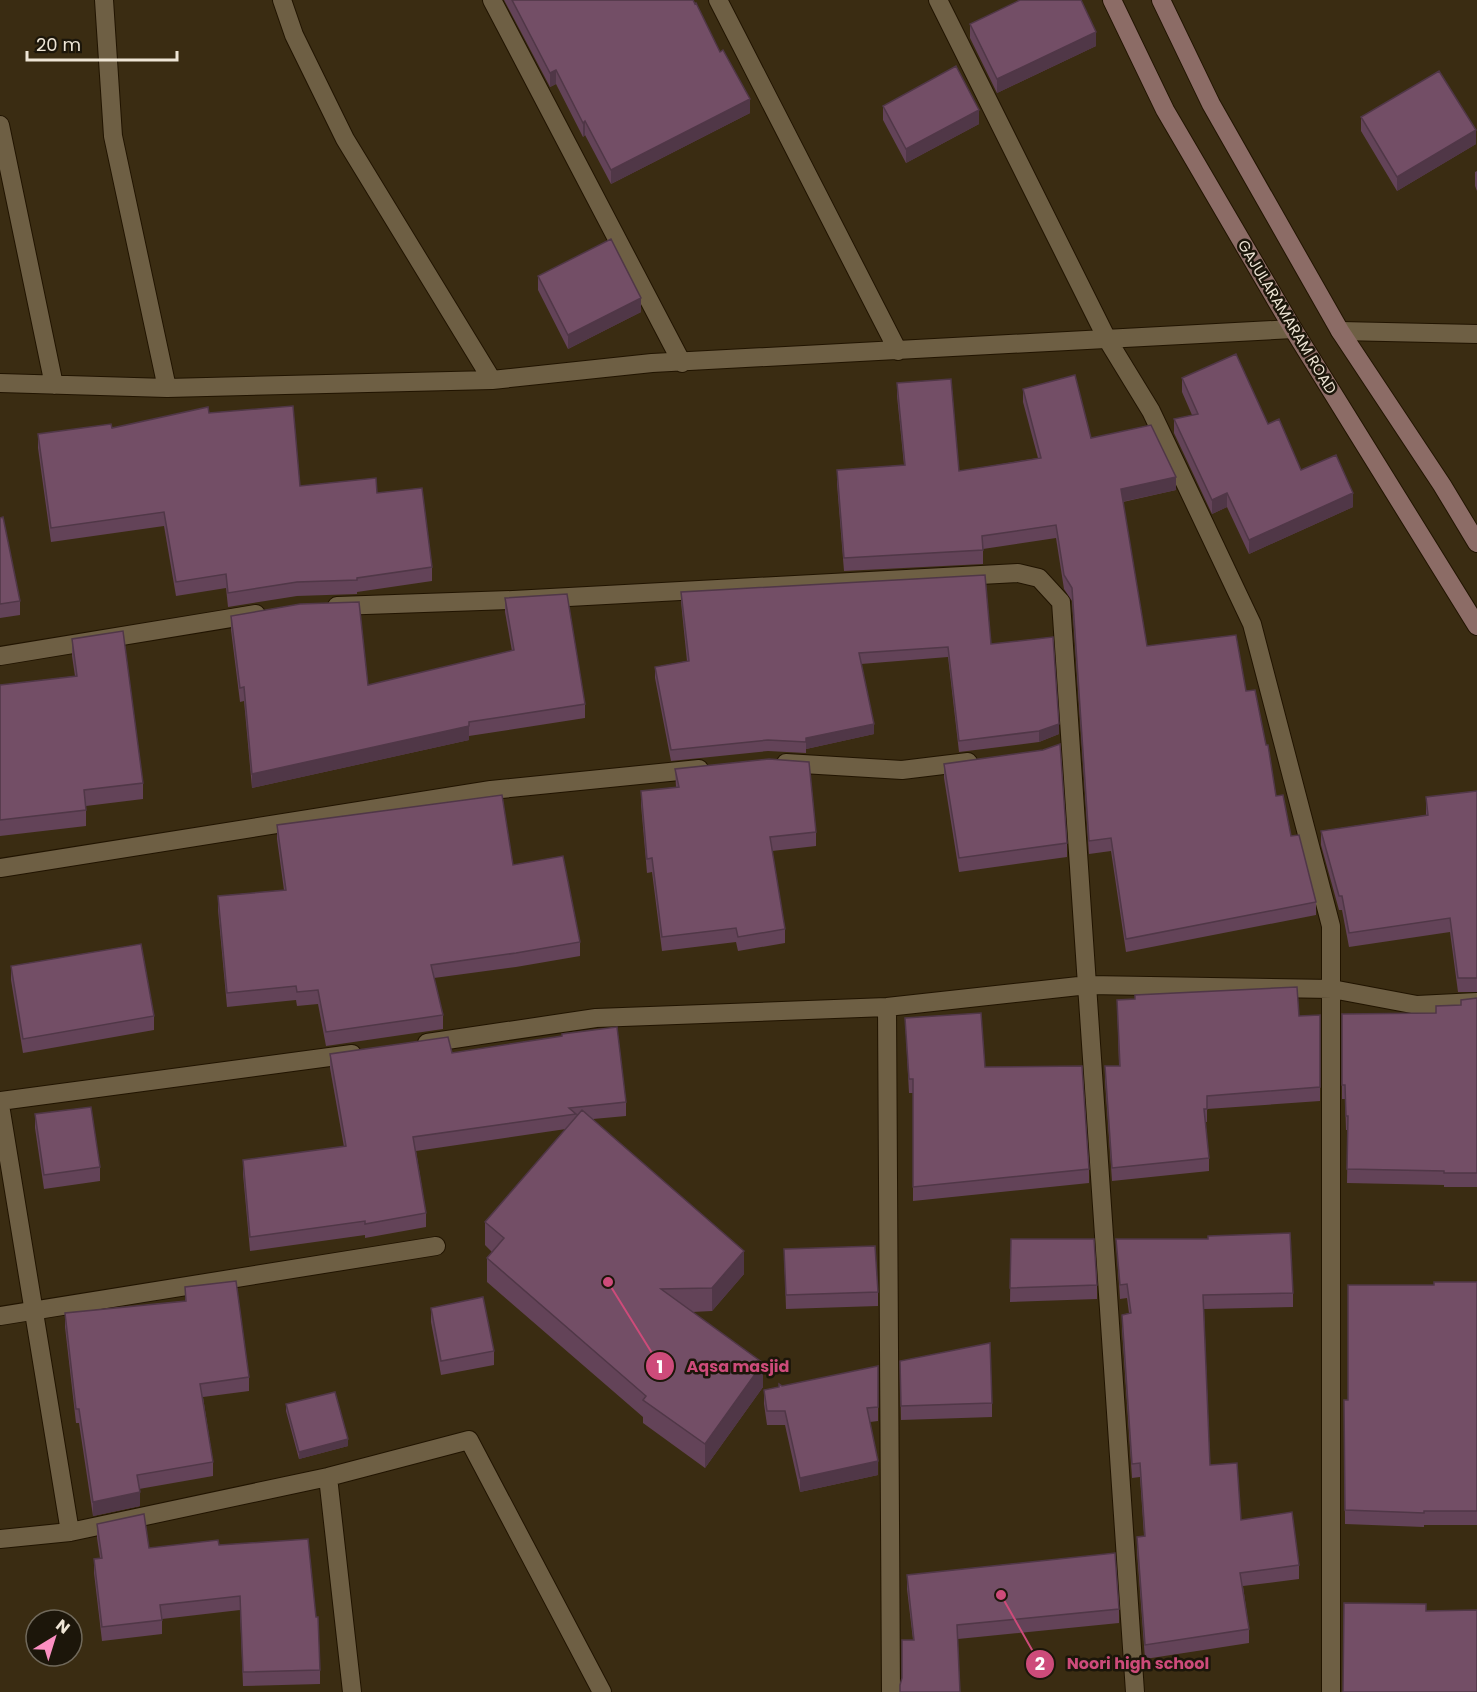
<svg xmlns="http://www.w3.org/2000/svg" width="1477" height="1692" font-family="Poppins,sans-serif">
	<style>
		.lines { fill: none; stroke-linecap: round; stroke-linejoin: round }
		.street-casing { stroke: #211400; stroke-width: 20 }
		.secondary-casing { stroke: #211400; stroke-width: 20 }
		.street { stroke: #6e5f44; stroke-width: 18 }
		.secondary { stroke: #8c6c66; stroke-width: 18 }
		.wall { fill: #634358 }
		.shaded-wall { fill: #503747 }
		.building { fill: #734e66; stroke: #503747; stroke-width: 1.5 }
		.labels { text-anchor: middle; stroke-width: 5; stroke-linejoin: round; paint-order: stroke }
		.street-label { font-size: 15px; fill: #eee5d5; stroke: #1c160a }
		.leader { fill: none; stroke: #cd4b7a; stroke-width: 2 }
		.callout-dot { fill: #cd4b7a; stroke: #1c160a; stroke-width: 2 }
		.mark-label { font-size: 18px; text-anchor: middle; font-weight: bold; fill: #fff }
		.callout-label { font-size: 16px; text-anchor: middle; font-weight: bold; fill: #cd4b7a; stroke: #1c160a; stroke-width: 5; stroke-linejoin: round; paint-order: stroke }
	</style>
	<rect width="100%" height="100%" fill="#3a2c12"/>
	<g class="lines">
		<defs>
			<path id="street" d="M104 0 113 136 167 388
				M282 0 294 35 345 139 492 380
				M492 0 682 363
				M718 0 898 351
				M938 0 1107 339 1151 411 1252 624 1331 926V1692
				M0 125 54 385
				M1340 331 1477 334
				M0 383 167 388 492 380 652 363 1293 329
				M337 606 513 600 1018 573 1039 578 1061 602 1135 1692
				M0 656 256 614
				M786 763 902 770 968 762
				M0 868 491 790 699 769
				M887 1007 891 1692
				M427 1043 596 1018 887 1007 1088 985 1332 989 1417 1005 1477 1002
				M0 1101 352 1054
				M0 1105 70 1532
				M0 1316 436 1246
				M328 1477 352 1692
				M0 1539 70 1532 328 1477 469 1440 602 1692"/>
			<path id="secondary" d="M1112 0 1165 110 1293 329 1477 626
				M1161 0 1211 104 1340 331 1442 485 1477 543"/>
		</defs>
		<use href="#street" class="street-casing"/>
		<use href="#secondary" class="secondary-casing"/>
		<use href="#street" class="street"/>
		<use href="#secondary" class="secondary"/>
	</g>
	<path class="wall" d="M504 0H693L750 113 611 184 585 135 583 137 556 84 550 87Z
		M970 24 1096 46 997 93 970 38Z
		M883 106 979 124 906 163 883 120Z
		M1361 117 1476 144 1397 191 1361 131Z
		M1477 171V191L1475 186V172Z
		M538 276 641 312 568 349 538 290Z
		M1182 378 1268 424 1301 470 1353 507 1249 554 1227 507 1212 514 1174 433V419L1192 415 1182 392Z
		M897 383 959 471 1038 458 1023 402V389L1091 438 1176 490 1123 502 1147 646 1246 691 1276 796 1316 902V915L1126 952 1111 851 1089 854 1072 601 1064 589 1056 538 983 549V564L844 571 837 484V470L904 465 897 396Z
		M112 428 300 486 377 493 432 567V581L357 592V594L297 596 228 607 226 588 176 596 164 526 51 542 38 448V434Z
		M0 518 20 601V615L0 618Z
		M681 592 991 644 1059 734 1039 742 959 752 948 657 861 664 874 734 806 749V753L768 751 671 761 655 678V667L687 661 681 602Z
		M505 598 585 704V718L469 736V740L252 788 244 701 240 702 231 630V616L368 685 512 651 505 612Z
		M72 639 143 783V799L86 806V826L0 836V685L75 676 72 656Z
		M944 764 1067 843V857L959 872 944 778Z
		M675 769 816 832V846L772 851 785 929V943L738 951 736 942 662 951 652 872 647 873 641 805V791L676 787Z
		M1477 791V992H1458L1450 932 1349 947 1342 910H1339L1321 845V831L1426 815V797Z
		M277 825 513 865 580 942V956L516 967 434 978 443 1015V1029L326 1046 318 1004 297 1006 296 1000 227 1007 218 910V896L284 890 277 839Z
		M11 966 154 1016V1030L23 1053 11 980Z
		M1135 995 1299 1016 1320 1015V1101L1207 1109V1122H1205L1209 1158V1171L1112 1181 1105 1080V1066H1119L1117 1000 1135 999Z
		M1477 998V1187H1444V1185L1347 1183 1348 1130H1346L1345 1099H1342V1014L1436 1013 1461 1005V1000Z
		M905 1018 985 1067 1089 1169V1183L913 1201V1093H909Z
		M452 1053 626 1102V1116L593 1119 744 1274 712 1311 692 1312 763 1387 705 1468 643 1423V1417L487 1282V1258L492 1252 485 1245V1222L566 1129 416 1151 426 1213V1227L365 1238V1235L250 1251 243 1174V1160L344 1147 330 1068V1054Z
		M35 1114 100 1167V1181L44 1189 35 1128Z
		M1011 1239 1097 1285V1299L1010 1302Z
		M1116 1239 1293 1293V1307L1204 1309 1210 1465 1241 1520 1299 1565V1579L1243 1586 1249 1629V1643L1145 1659 1137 1551V1537L1144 1536 1140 1477 1132 1478 1122 1329V1315L1129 1313 1127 1298 1120 1299Z
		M784 1249 878 1292V1306L786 1309Z
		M1477 1282V1525H1424V1527L1345 1524 1344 1400H1348L1434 1285Z
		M185 1287 249 1377V1391L203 1397 213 1462V1476L139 1489 140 1506 93 1516 79 1423H76L65 1327V1313L185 1301Z
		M431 1308 494 1351V1365L441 1375 431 1322Z
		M900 1361 992 1403V1417L901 1420Z
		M878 1366V1421L870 1422 878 1475 800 1492 785 1425H767L764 1404V1390Z
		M286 1404 348 1446 299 1459 286 1411Z
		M97 1524 149 1548 219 1545 320 1670V1684L243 1686 240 1610 162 1619V1634L102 1641 94 1573V1559L100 1558 97 1538Z
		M907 1575 1119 1609V1623L958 1639 902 1678 913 1640 907 1589Z"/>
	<path class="shaded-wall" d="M1096 32V46L997 93V79Z
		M556 70V84L550 87V73Z
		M750 99V113L611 184V170Z
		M979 110V124L906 163V149Z
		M585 121V135L583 137V123Z
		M1476 130V144L1397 191V177Z
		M641 298V312L568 349V335Z
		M1176 477V490L1121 502V489Z
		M1227 493V507L1212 514V500Z
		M1353 493V507L1249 554V540Z
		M874 724V734L806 749V738Z
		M1059 724V734L1039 742V731Z
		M469 726V740L252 788V774Z
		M744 1251V1274L712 1311V1288Z
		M763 1363V1387L705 1468V1444Z
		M348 1439V1446L299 1459V1452Z
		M878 1461V1475L800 1492V1478Z
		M140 1492V1506L93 1516V1502Z"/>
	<path class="building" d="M512 0H693L695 4 696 3 720 52 723 50 750 99 611 170 585 121 583 123 556 70 550 73Z
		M1020 0H1081L1096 32 997 79 970 24Z
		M956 66 979 110 906 149 883 106Z
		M1439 71 1476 130 1397 177 1361 117Z
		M611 239 641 298 568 335 538 276Z
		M1236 354 1268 424 1279 419 1301 470 1336 455 1353 493 1249 540 1227 493 1212 500 1174 419 1198 414 1182 378Z
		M1075 375 1091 438 1151 425 1176 477 1121 489 1147 646 1236 635 1246 691 1255 690 1266 745H1268L1276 796 1283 795 1291 836 1299 835 1316 902 1126 939 1111 838 1089 841 1072 588 1064 575 1056 525 982 536 983 550 844 558 837 470 905 465 897 383 951 379 959 471 1041 458 1023 389Z
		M293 406 300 486 376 478 377 493 422 488 432 567 357 578V580L297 582 228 593 226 574 176 582 164 512 51 528 38 434 111 424 112 428 208 407 209 413Z
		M3 517 20 601 0 604V518Z
		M985 575 991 644 1053 637 1059 724 1039 731 959 741 948 647 859 653 874 724 806 738V742L768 740 671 750 655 667 689 661 681 592Z
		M567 594 585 704 469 722V726L252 774 244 687 240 688 231 616 300 604 359 602 368 685 514 650 505 598Z
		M123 631 143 783 84 790 86 810 0 820V685L77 676 72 639Z
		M1060 744 1067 843 959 858 944 764 1043 750Z
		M769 759 809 762 816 832 770 837 785 929 738 937 736 928 662 937 652 858 647 859 641 791 679 787 675 769Z
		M1477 791V978H1458L1450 918 1349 933 1342 896H1339L1321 831 1428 815 1426 797Z
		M502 795 513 865 563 856 580 942 516 953 431 965 443 1015 326 1032 318 990 297 992 296 986 227 993 218 896 286 890 277 825Z
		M141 944 154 1016 23 1039 11 966Z
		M1297 987 1299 1016 1320 1015V1087L1207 1096V1109H1204L1209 1158 1112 1168 1105 1066H1120L1117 1000 1135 999V995Z
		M1477 998V1173H1444V1171L1347 1169 1348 1116H1346L1345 1085H1342V1014L1436 1013V1006L1461 1005V1000Z
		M981 1013 985 1067 1082 1066 1089 1169 913 1187V1079H909L905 1018Z
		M617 1027 626 1102 569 1108 576 1114 413 1137 426 1213 365 1224V1221L250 1237 243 1160 346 1146 330 1054 448 1037 452 1053 562 1036V1034Z
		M91 1107 100 1167 44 1175 35 1114Z
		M582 1110 744 1251 712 1288 661 1289 763 1363 705 1444 643 1400 646 1396 487 1258 504 1238 485 1222Z
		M1290 1233 1293 1293 1203 1295 1210 1465 1237 1463 1241 1520 1292 1512 1299 1565 1240 1573 1249 1629 1145 1645 1137 1537 1145 1536 1140 1463 1132 1464 1122 1315 1131 1313 1127 1284 1120 1285 1116 1239H1208V1236Z
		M1011 1239H1094L1097 1285 1010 1288Z
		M875 1246 878 1292 786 1295 784 1249Z
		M236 1281 249 1377 200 1384 213 1462 137 1475 140 1492 93 1502 79 1409H76L65 1313 186 1301 185 1287Z
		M1434 1282H1477V1511H1424V1513L1345 1510 1344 1400H1348V1285H1434Z
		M483 1297 494 1351 441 1361 431 1308Z
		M990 1343 992 1403 901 1406 900 1361Z
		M878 1366V1407L867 1408 878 1461 800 1478 785 1411H767L764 1390 779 1387V1384L782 1386Z
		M335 1392 348 1439 299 1452 286 1404Z
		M144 1514 149 1548 218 1540 219 1545 308 1539 316 1617H318L320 1670 243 1672 240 1596 160 1605 162 1620 102 1627 94 1559 102 1558 97 1524Z
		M1115 1553 1119 1609 957 1625 960 1692H900V1685L902 1678V1640H914L907 1575Z
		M1344 1603 1426 1604V1611L1477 1610V1692H1343Z"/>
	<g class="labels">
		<g class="street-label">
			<text transform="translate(1287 317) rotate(59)" y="5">GAJULARAMARAM ROAD</text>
		</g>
	</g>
	<path class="leader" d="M608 1282L660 1366M1001 1595L1040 1664"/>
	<g class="callout-dot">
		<circle cx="608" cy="1282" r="6"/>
		<circle cx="1001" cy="1595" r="6"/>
		<circle cx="660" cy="1366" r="15"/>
		<circle cx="1040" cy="1664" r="15"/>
	</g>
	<g class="mark-label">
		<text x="660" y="1373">1</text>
		<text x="1040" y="1670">2</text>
	</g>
	<g class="callout-label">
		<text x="738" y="1372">Aqsa masjid</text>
		<text x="1138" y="1669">Noori high school</text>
	</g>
	<g transform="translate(54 1638) rotate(38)"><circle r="28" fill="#1c160a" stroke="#70695b" stroke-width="1.5"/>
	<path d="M0-4.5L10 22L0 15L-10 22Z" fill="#fc8fc2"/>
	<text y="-9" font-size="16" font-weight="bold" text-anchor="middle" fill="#eee5d5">N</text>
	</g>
	<path d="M27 51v9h150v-9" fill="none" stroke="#eee5d5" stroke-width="3"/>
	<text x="36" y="51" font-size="18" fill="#eee5d5" stroke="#1c160a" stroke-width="4.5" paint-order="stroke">20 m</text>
</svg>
